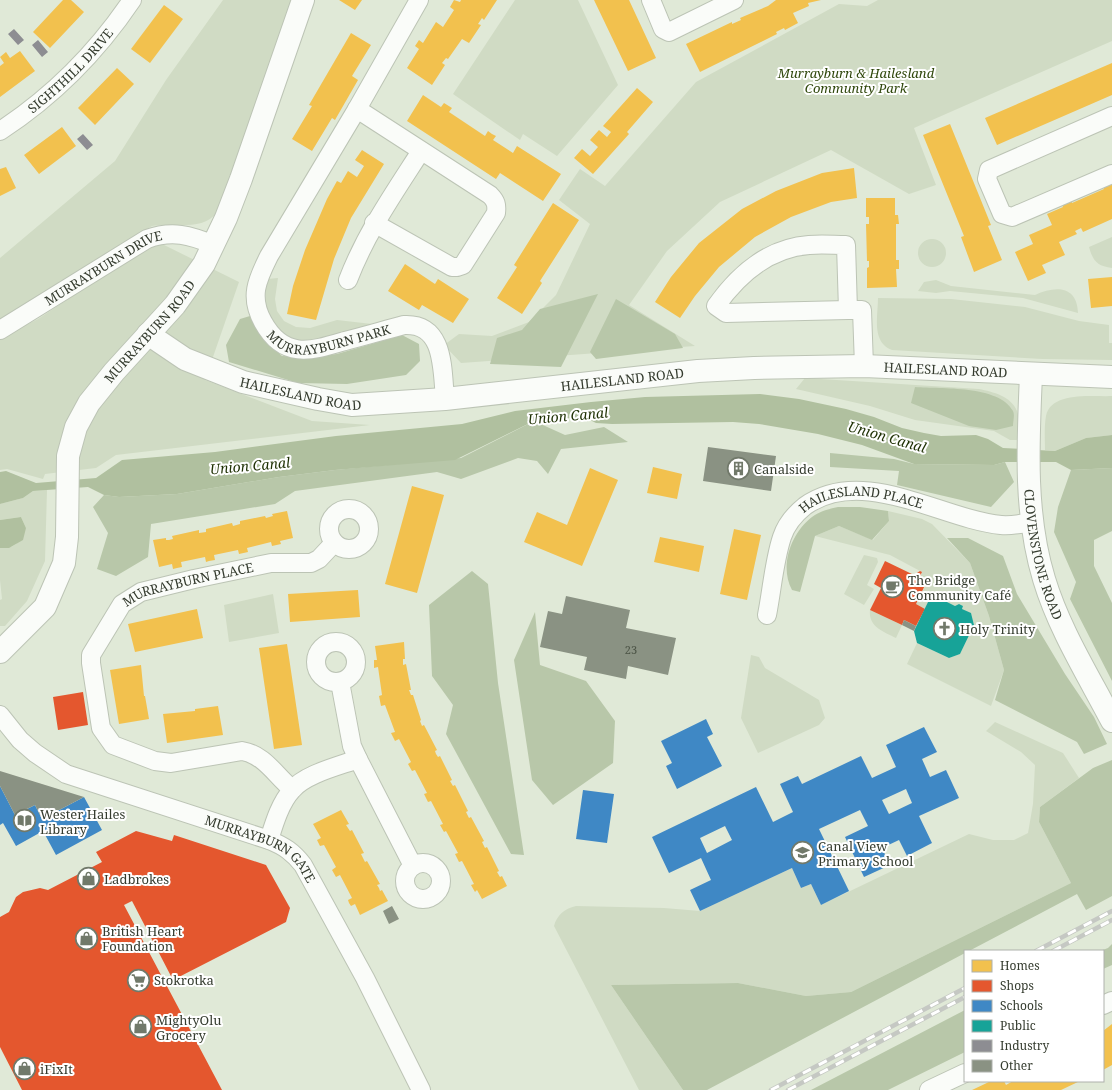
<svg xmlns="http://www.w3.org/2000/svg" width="1112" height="1090" font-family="'Noto Serif',serif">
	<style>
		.green { fill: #d0dbc4 }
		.forest { fill: #b8c7a9 }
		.water { fill: #b0c09f }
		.homes { fill: #f2c14e }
		.shops { fill: #e4572e }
		.schools { fill: #3f88c5; fill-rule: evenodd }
		.public { fill: #17a398 }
		.industry { fill: #8d8d92 }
		.building { fill: #8a9283 }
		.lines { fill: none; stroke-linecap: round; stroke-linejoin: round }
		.minor-casing { stroke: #bcc4b5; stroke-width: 20 }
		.tertiary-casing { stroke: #bcc4b5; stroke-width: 24 }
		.minor { stroke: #fafcf9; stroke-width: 18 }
		.tertiary { stroke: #fafcf9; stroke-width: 22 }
		.rail-casing { stroke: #c5c8c3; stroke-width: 4.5 }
		.rail { stroke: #fff; stroke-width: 3; stroke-dasharray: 9; stroke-linecap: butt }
		.labels { text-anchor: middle; stroke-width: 4; stroke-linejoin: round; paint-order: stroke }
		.number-label { font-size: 11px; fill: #4a5244 }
		.street-label { font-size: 13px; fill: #353c2f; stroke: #fff }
		.park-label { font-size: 13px; font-style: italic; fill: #2f470b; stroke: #fff }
		.poi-label { font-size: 13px; fill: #353c2f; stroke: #fff; text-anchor: start }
		.water-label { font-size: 14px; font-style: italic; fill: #1e3003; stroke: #fff }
	</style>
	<rect width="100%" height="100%" fill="#e0e9d7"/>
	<path class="green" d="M223 0H294L225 196C222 201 220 208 217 212 203 232 173 222 152 226L0 319V258L115 161 166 80Z
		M515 0H578L618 85 557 156 523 134 520 140 453 94Z
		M878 0H1112V41L914 128 936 185 909 194 831 150 720 202 667 251 629 305 695 346 461 363 444 345 459 334 492 336 529 322 556 295 590 224 559 200 580 169 605 186 696 82 839 4 867 6Z
		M1112 237V268C1097 266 1093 261 1089 247Z
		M918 253a14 14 0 1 1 28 0a14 14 0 1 1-28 0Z
		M156 241 239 282 205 380 312 421 370 425 116 455 96 468 45 474 43 479 7 469 0 470V338L38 319Z
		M278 278 275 299 277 311 284 321 296 327 310 328 337 320 372 324C353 329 334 337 315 340 292 345 271 329 266 307 264 298 266 288 267 279Z
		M936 280 951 286 1035 295C1055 286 1077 285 1078 313L1023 298 950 291 936 293 918 291 924 282Z
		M878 298 951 299 1025 307 1079 321 1109 325V343H1112V360L1042 359 892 350C871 342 878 316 878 298Z
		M805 378 979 389C993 392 1011 396 1017 411 1020 419 1018 432 1018 440H1010L994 431 915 420 870 406 796 389Z
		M1112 396V435L1086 438 1055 451 1045 450C1045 440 1044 427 1046 416 1051 391 1093 397 1112 396Z
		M47 490 45 561 27 601 5 626H0V600L2 599 0 580V548C18 548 18 542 26 528L21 517 0 520V504L23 498 33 491Z
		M888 511 922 519 932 524 970 563 989 616 1004 670 991 706 907 664 917 643 949 658 960 654 974 625 971 614 962 609 963 606 959 604 955 606 939 598 928 602 925 609 916 604 927 582 919 578 922 572 890 555 815 536 839 526 873 540 889 521Z
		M864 555 877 558 878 562 867 585 874 589 864 605 844 594Z
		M273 594 279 633 229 642 224 605Z
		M870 610 902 625 896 638C884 632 868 627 870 610Z
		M751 655 759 657 765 668 819 700 825 718 819 725 758 753 741 718Z
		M995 722 1063 753 1079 778 1040 807 1039 822 1071 883 851 992 806 996 738 983 611 985 683 1090H639L554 926C557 915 564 909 576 906L664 908 700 911 792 868 801 888 811 884 821 905 969 834 993 840H1014L1028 833 1033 804 1035 765 1021 752 986 731Z"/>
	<path class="forest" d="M598 294 561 367 490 364 497 338 522 330 540 309Z
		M616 299 675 334 683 348 596 359 590 352Z
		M250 316 260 335 282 356 309 357 337 354 402 335 419 344 420 361 406 375 347 384 298 383 229 362 226 345 240 319Z
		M915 387C941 389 999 385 1013 411 1015 415 1013 421 1013 426L996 430 969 426 911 403Z
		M534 421 565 435 604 427 628 442 561 449 548 474 537 461 518 458 461 479 437 472 295 491 275 504 151 524 148 557 116 576 97 569 108 533 93 507 104 495 119 497 177 494 279 477 335 470 461 458Z
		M830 453 894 459 914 464 994 465 1005 462 1014 482 991 507 897 485 899 471 830 467Z
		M1112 468V531L1094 540V566L1112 603V681L1070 599 1076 582 1054 532 1058 507 1071 470Z
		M838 507H860L888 511 889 521 872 540 839 526 815 536 800 592 792 590C779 566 791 533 812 517 820 511 829 509 838 507Z
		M947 538H968L1003 556 1017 594 1065 674 1094 717 1107 744 1084 754 1077 742 995 700 1004 670 989 616 970 563Z
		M472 571 488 584 498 683 524 855 511 854 446 734 453 705 432 676 429 605Z
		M535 612 540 665 586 681 615 721 613 763 553 805 532 780 514 660Z
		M1112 760V896L1086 910 1077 894 969 951H965V953L707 1090H683L611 985 738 983 806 996 851 992 1071 883 1039 822 1040 807 1093 768Z
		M1112 944V965L1103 969V951H1100L1108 948Z
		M965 1010V1052L888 1090H811Z"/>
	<path class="water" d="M760 394 799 399 846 409 874 417 902 428 924 433 941 436 976 435 988 439 1003 448 1055 451 1086 438 1112 435V468L1071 470 1056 462H1005L994 465 914 464 862 445 818 434 759 424 733 422 612 424 596 423 584 417 534 421 455 460 335 470 279 477 177 494 119 497 104 495 88 487 33 491 23 498 0 504V472L6 471 36 483 96 478 122 460 215 452 336 436 462 424 515 411 591 402 645 397Z
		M21 517 26 528 23 540 9 548H0V520Z"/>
	<path class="homes" d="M63 0H71L84 12 50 48 33 32Z
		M339 0H362L355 10Z
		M454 0 460 2 461 0H497L484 20 482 18 478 24 481 25 469 43 462 39 448 59 446 58 442 63 445 65 432 85 407 68 419 49 415 46 419 40 423 43 436 22 443 27 454 10 450 7Z
		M594 0H629L656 58 628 71Z
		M776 0H821L808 3 809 6 793 13 798 23 785 30 784 28 776 32 777 34 700 72 686 44 732 22V24L741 20 740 18 768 6Z
		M164 5 183 19 150 63 131 49Z
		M351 33 371 45 352 76 358 80 335 120 332 118 312 151 292 139 312 106 309 105Z
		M20 51 35 71 0 97V66L4 63 0 57 6 52 10 58Z
		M1112 63V95L997 145 985 118Z
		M117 68 134 84 95 125 78 108Z
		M637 88 653 102 627 132 629 134 593 174 574 158 582 149 590 156 598 147 590 140 599 130 607 137 611 132 603 126Z
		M423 95 441 107 444 103 452 108 449 112 485 136 488 131 492 134 496 136 493 140 513 153 517 146 561 174 543 201 500 173 496 179 407 121Z
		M950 124 991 225 988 226 1002 260 974 272 961 237 964 236 923 135Z
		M62 127 76 146 39 174 24 155Z
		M362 150 384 164 351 218 334 259 316 320 287 314 293 286 305 250 327 199 337 181 341 183 348 171 357 177 364 166 355 160Z
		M6 167 16 188 0 196V169Z
		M854 168 857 198 831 202 791 217 755 237 719 267 695 296 680 318 655 302 671 277 699 243 742 209 776 191 822 173Z
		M1112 183V219L1083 232 1081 228 1075 231 1077 234 1059 242 1065 255 1042 265 1046 273 1028 281 1015 252 1033 244 1029 235 1052 225 1047 214 1063 207 1062 204 1071 200 1072 203 1104 189 1103 186Z
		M866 198H895V215H898L899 224H896V260H899V269H896L897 287 867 288V268L869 267V261H867L866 224H869V217H866Z
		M553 203 579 220 540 281 542 283 522 314 497 298 517 267 514 265Z
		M405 264 435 284 438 279 469 299 453 323 422 305 419 310 388 291Z
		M1112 277V306L1091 308 1088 279Z
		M653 467 682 474 677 499 647 493Z
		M590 468 618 480 582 566 524 542 537 512 567 525Z
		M412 486 444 495 417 593 385 584Z
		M287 511 293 538 280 541 281 544 272 546 271 542 247 548 248 552 239 554 238 550 214 555 215 560 209 561 206 562 205 557 181 562 182 567 177 568 173 569 172 564 159 567 153 540 166 538V540H169L173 539 172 536 199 530V533L206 532V529L232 523 233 526 240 524V521L265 516 266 518 273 516 272 514Z
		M734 529 761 535 747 600 720 594Z
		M660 537 704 546 699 572 654 562Z
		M358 590 360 617 290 622 288 594Z
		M197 609 203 638 135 652 128 624Z
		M404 642 405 659H403V665L406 664 411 690H409L411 695H413L421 720 420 721 422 726 424 725 437 750 435 751 436 754 438 757 440 756 452 780 450 781 453 786 455 785 468 811 466 812 469 818 471 817 484 841 482 842 485 848 487 847 499 871 497 872 500 877 502 876 507 886 482 899 477 890 475 892 471 885 474 884 462 861 459 862 455 854 458 853 446 831 444 832 440 825 443 824 431 801 428 802 424 794 427 793 415 770 412 771 408 764 411 762 399 739 395 741 391 733 395 732 385 705 381 706 379 696 382 695 378 667 374 668V660H377L375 646Z
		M287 644 302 745 274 749 259 648Z
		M141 665 144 696H145L149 719 119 724 110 670Z
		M218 706 223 735 167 743 163 714 195 711V709Z
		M341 810 349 824 346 825 350 831 352 830 364 853 361 854 365 862 367 861 380 884 377 885 379 888 380 891 382 890 388 901 360 915 355 904 351 906 349 903 348 900 352 898 340 875 336 877 332 870 336 867 324 845 320 846 317 840 321 838 313 824Z
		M1112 1024V1065L1103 1070V1031Z
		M991 1081H1004L1006 1085 1013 1081H1080L1061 1090H972Z"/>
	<path class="shops" d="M885 561 914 575 920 571 922 572 919 578 927 581 916 604 925 609 916 626 904 620 902 625 870 610 881 588 874 584Z
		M83 692 88 725 58 730 53 697Z
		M136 831 172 841 174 835 266 865 290 908 286 922 173 980 132 901 124 905 222 1090H22L0 1047V917L9 912 16 897 23 892 40 888 48 890 102 862 96 852Z"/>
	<path class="schools" d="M706 719 713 734 707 737 722 766 677 789 666 766 672 763 661 741Z
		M924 727 937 752 922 759 930 777 946 770 959 798 919 816 932 843 907 856 899 840 882 848 890 865 864 877 845 837 868 826 860 810 819 829 849 891 821 905 811 884 801 888 792 868 700 911 690 890 711 880 701 858 669 873 652 837 756 787 773 822 793 812 780 784 798 776 802 784 861 756 872 778 896 767 886 745ZM906 789 912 803 889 814 882 800ZM725 826 732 840 707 853 700 838Z
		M0 786 15 815 35 805 42 819 84 797 102 830 56 855 43 831 16 846 3 823 0 825Z
		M583 790 614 794 607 843 576 839Z"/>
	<path class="public" d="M939 598 955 606 959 604 963 606 962 609 971 613 974 625 960 654 949 658 917 643 914 631 928 602Z"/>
	<path class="industry" d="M14 29 24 40 18 45 8 34Z
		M38 40 48 52 42 57 32 45Z
		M83 134 93 145 87 150 77 139Z"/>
	<path class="building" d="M708 447 776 456 771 491 703 481Z
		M566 596 630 610 626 628 676 638 668 675 628 666 626 679 584 670 587 657 540 647 548 611 562 614Z
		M904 620 916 626 914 631 902 625Z
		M0 771 84 797 42 819 35 805 15 815 0 786Z
		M392 906 399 919 389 924 383 911Z"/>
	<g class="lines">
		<defs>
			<g id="minor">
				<path id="s1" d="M419 0 357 109 269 256C257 280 249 297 263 322 284 360 311 351 345 341 365 336 385 330 404 325 445 323 442 369 445 399"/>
				<path d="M651 0 663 29 669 32 734 0"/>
				<path d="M357 109 490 195C496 201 497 205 496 213L463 265 457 267H452L374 223"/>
				<path d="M1112 116 989 170 987 179 1002 214 1012 217 1112 174"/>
				<path id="s2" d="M0 131C52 97 97 52 132 0"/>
				<path d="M348 280C366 233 394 193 421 151"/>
				<path d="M848 310 846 245C834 245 821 244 809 245 768 248 738 275 716 306L726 313 848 310H862L864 366"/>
				<path id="s3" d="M0 330 147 239C172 230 190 235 214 245"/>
				<circle cx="349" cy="529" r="20"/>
				<path id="s4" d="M767 615C772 590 774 561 782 537 786 525 795 514 805 506 863 465 941 519 1001 525 1012 526 1021 524 1031 522"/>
				<circle cx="336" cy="662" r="20"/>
				<path d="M340 682 352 746 358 759"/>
				<path id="s5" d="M0 715 20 740 35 753 66 774 269 840C284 846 293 852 303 865L365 978 421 1090"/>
				<path id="s6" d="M292 789C275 775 265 755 242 751L171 763 155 761 113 745 101 728 91 663V655L122 604 141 592 194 579 271 563H311L319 559 334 543"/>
				<path d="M269 840C274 824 280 803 292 790 305 774 339 766 358 759L413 866"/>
				<circle cx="423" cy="881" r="18"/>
				<path d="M1103 1005 1112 1001"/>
				<path d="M929 1090 965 1073"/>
			</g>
			<g id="tertiary">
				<path id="s7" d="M148 334 185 359 243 382 318 399 352 405 445 399 698 371 754 368 864 366 1112 377"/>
				<path id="s8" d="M1031 375C1028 443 1024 513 1044 579 1059 629 1088 675 1112 721"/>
				<path id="s9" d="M0 652 45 607 64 563 67 537 68 456 76 427 89 403 114 372 175 305 204 264 226 218 241 179 303 0"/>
			</g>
		</defs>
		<use href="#minor" class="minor-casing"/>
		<use href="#tertiary" class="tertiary-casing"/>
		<use href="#minor" class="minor"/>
		<use href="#tertiary" class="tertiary"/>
		<defs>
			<path id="rail" d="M1036 951 1112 911
				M1053 951 1112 920
				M771 1090 965 988
				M788 1090 965 997"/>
		</defs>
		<use href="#rail" class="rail-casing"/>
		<use href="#rail" class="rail"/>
	</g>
	<defs>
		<symbol id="building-ring" viewBox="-11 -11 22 22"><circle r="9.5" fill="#fff" stroke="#71796a" stroke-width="1.5"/><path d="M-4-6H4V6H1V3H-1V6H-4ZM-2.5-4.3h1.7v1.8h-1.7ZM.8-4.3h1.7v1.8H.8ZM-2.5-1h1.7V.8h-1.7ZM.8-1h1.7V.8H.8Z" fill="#71796a"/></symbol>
		<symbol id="cafe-ring" viewBox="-11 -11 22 22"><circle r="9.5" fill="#fff" stroke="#71796a" stroke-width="1.5"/><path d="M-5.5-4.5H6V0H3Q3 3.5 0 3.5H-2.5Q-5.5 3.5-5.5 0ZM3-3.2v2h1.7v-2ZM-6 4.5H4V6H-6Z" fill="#71796a"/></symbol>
		<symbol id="church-ring" viewBox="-11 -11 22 22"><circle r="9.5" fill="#fff" stroke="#71796a" stroke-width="1.5"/><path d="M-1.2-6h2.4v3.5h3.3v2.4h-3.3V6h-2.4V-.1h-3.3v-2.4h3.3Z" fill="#71796a"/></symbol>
		<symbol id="library-ring" viewBox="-11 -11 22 22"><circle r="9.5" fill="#fff" stroke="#71796a" stroke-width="1.5"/><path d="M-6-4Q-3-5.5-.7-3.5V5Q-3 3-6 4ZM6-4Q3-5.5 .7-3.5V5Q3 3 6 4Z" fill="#71796a"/></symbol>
		<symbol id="school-ring" viewBox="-11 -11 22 22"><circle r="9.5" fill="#fff" stroke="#71796a" stroke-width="1.5"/><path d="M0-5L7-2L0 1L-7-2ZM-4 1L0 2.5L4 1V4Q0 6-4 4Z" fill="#71796a"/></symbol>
		<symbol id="shop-ring" viewBox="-11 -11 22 22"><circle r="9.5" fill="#fff" stroke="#71796a" stroke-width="1.5"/><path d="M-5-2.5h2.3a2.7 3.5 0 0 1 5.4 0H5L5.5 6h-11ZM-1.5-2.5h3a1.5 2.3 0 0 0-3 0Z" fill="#71796a"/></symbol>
		<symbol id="supermarket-ring" viewBox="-11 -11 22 22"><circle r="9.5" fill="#fff" stroke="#71796a" stroke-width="1.5"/><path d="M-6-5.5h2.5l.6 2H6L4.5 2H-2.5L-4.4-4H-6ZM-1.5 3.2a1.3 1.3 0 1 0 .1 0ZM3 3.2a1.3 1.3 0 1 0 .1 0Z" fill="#71796a"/></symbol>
	</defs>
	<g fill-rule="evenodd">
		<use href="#building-ring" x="726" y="456" width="25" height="25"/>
		<use href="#cafe-ring" x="880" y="574" width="25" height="25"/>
		<use href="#church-ring" x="932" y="616" width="25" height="25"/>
		<use href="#library-ring" x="12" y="808" width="25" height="25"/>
		<use href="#school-ring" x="790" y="840" width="25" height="25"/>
		<use href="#shop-ring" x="76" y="866" width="25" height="25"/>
		<use href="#shop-ring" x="74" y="926" width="25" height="25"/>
		<use href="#supermarket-ring" x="126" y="968" width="25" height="25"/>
		<use href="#shop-ring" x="128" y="1014" width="25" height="25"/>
		<use href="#shop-ring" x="12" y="1056" width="25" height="25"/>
	</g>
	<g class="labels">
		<g class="number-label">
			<text x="631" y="654">23</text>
		</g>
		<g class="street-label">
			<text dy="5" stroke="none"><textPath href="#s2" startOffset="93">SIGHTHILL DRIVE</textPath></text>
			<text dy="5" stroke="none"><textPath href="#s3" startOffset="121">MURRAYBURN DRIVE</textPath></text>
			<text dy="5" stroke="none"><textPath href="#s1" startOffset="443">MURRAYBURN PARK</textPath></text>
			<text dy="5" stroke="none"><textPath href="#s9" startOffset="370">MURRAYBURN ROAD</textPath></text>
			<text dy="5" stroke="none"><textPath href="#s7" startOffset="814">HAILESLAND ROAD</textPath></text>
			<text dy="5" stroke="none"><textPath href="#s7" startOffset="490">HAILESLAND ROAD</textPath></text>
			<text dy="5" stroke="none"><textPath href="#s7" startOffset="166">HAILESLAND ROAD</textPath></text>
			<text dy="5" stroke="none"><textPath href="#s4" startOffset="177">HAILESLAND PLACE</textPath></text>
			<text dy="5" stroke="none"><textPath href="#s8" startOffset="181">CLOVENSTONE ROAD</textPath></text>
			<text dy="5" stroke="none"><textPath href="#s6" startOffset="421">MURRAYBURN PLACE</textPath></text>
			<text dy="5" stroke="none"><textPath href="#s5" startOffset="300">MURRAYBURN GATE</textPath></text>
		</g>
		<g class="park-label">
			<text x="856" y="78">Murrayburn &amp; Hailesland<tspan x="856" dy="15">Community Park</tspan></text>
		</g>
		<g class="poi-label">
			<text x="754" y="474">Canalside</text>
			<text x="908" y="585">The Bridge<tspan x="908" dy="15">Community Café</tspan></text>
			<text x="960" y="634">Holy Trinity</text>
			<text x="40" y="819">Wester Hailes<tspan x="40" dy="15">Library</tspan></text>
			<text x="818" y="851">Canal View<tspan x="818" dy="15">Primary School</tspan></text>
			<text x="104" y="884">Ladbrokes</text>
			<text x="102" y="936">British Heart<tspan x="102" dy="15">Foundation</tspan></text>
			<text x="154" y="985">Stokrotka</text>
			<text x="156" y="1025">MightyOlu<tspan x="156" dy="15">Grocery</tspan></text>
			<text x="40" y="1074">iFixIt</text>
		</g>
		<g class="water-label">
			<text transform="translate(568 416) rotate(-5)" y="5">Union Canal</text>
			<text transform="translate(887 437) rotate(16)" y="5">Union Canal</text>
			<text transform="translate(250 466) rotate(-5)" y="5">Union Canal</text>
		</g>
	</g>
	<rect x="964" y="950" width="140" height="132" fill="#ffffff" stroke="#aeb1ac"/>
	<rect x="972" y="960" width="20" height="12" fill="#f2c14e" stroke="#aeb1ac"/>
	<text x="1000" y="970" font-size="12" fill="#353c2f">Homes</text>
	<rect x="972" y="980" width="20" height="12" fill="#e4572e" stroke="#aeb1ac"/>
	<text x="1000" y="990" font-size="12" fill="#353c2f">Shops</text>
	<rect x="972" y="1000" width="20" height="12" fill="#3f88c5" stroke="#aeb1ac"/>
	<text x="1000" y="1010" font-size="12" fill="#353c2f">Schools</text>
	<rect x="972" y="1020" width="20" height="12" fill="#17a398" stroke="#aeb1ac"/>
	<text x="1000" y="1030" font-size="12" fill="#353c2f">Public</text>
	<rect x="972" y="1040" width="20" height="12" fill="#8d8d92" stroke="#aeb1ac"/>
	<text x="1000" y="1050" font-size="12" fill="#353c2f">Industry</text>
	<rect x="972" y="1060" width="20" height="12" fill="#8a9283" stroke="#aeb1ac"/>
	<text x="1000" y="1070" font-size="12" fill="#353c2f">Other</text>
</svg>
